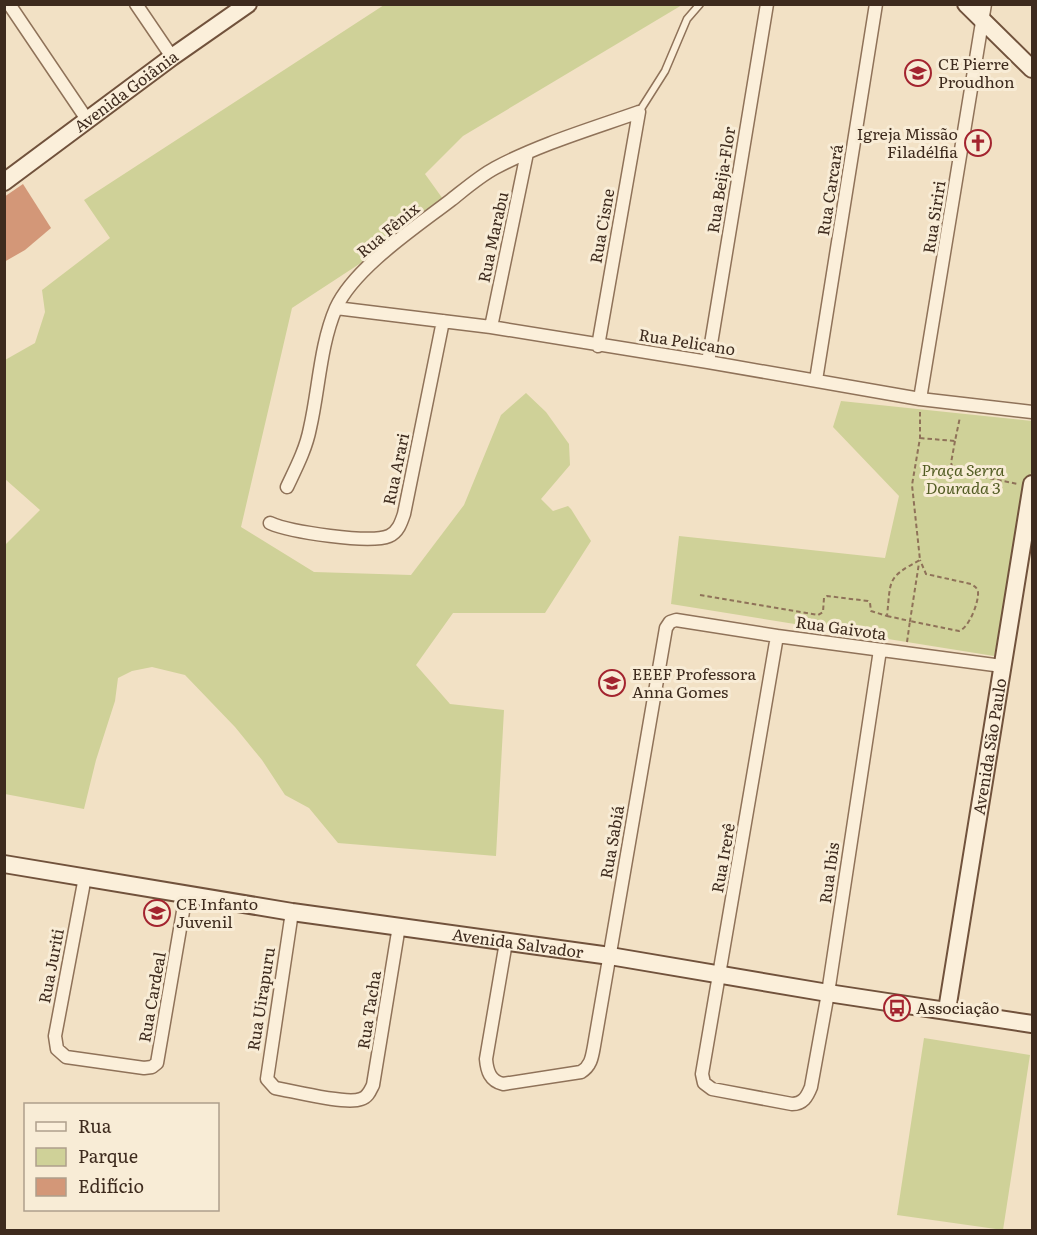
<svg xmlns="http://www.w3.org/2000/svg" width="1037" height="1235" font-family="Literata,serif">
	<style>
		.green { fill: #cfd198 }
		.building { fill: #d39778 }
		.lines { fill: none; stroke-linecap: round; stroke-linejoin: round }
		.lane-casing { stroke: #8f7259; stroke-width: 9 }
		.street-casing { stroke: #8f7259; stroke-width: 15 }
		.secondary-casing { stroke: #71523c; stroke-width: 20 }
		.path { stroke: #8f7259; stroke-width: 2; stroke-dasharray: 4.5 3; stroke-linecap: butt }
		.lane { stroke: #fbefda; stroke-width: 6 }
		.street { stroke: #fbefda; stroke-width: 12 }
		.secondary { stroke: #fbefda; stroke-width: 16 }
		.labels { text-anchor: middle; stroke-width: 6; stroke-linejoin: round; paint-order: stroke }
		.poi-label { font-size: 16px; fill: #3e2b1e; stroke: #f8ecd6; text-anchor: start }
		.street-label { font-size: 16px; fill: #3e2b1e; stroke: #f8ecd6 }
		.park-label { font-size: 16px; font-style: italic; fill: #525c23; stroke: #f8ecd6 }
	</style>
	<rect width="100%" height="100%" fill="#f2e1c5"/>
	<path class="green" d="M384 5H682L463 136 425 174 448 206 292 308 241 527 314 572 411 575 464 505 501 415 526 393 546 412 569 444 570 465 541 499 553 511 568 506 571 509 591 541 545 613H453L416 665 450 704 504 710 496 856 338 843 309 808 285 795 262 760 235 727 185 675 152 667 132 671 118 678 115 701 96 760 84 809 5 794 4 546 40 510 5 479V360L35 343 45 312 42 290 110 238 84 200Z
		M841 401 1032 421V467L994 656 671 604 679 536 885 558 899 496 833 427Z
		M924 1038 1030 1055 1003 1230 897 1215Z"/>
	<path class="building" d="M23 184 51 228 25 250 4 262V197Z"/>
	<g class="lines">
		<defs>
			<path id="lane" d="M639 112 665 71 687 19 700 4"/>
			<path id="street" d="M9 4 88 121
				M136 4 172 57
				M336 308 491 327 708 362 920 399 1032 412
				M491 327 527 153
				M598 346 639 112
				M708 362 767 4
				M816 380 876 4
				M920 399 985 4
				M287 487C296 468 306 449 310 428 319 389 320 345 336 308 354 268 416 227 451 200 465 189 480 176 495 168 540 144 591 129 639 112
				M270 523C290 532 370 544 389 536 398 532 401 523 404 514L443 321
				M777 636 702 1074 704 1083 712 1089 792 1104C803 1104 807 1097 811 1087L828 993 880 650
				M85 877 55 1036 57 1049 66 1057 144 1068 152 1067 157 1063 186 894
				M292 912 267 1079 275 1088C293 1091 346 1105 361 1099 368 1097 370 1091 373 1085L399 926
				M506 942 486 1059C487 1071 490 1081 503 1084L581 1072C591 1066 592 1057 594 1046L666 628 670 622 676 620 777 636 1002 666"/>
			<g id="secondary">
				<path d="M966 4 1032 69"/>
				<path id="s1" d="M4 182 172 57 248 4"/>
				<path id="s2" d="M4 864 292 912 610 956 828 993 1032 1024"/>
				<path id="s3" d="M947 1010 1032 484"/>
			</g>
		</defs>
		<use href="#lane" class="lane-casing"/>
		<use href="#street" class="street-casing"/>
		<use href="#secondary" class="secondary-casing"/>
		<path class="path" d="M920 438 955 441 960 417
			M955 441 951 463 954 471 1018 484
			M700 595 818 615 823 612 824 598 827 596 868 601 870 603 871 611 887 616C891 580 886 578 920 560L912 485 920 438V411
			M887 616 910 621 919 563
			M907 642 910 621 959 631C969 628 979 602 978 592 977 587 974 586 971 584L926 574 920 560"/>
		<use href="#lane" class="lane"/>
		<use href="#street" class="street"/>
		<use href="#secondary" class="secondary"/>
	</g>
	<defs>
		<symbol id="school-ring" viewBox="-11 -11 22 22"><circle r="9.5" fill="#f8ecd6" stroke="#a3242f" stroke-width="1.5"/><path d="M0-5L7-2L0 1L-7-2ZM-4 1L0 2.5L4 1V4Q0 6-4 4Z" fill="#a3242f"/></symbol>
		<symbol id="church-ring" viewBox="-11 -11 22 22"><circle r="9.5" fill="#f8ecd6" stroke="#a3242f" stroke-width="1.5"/><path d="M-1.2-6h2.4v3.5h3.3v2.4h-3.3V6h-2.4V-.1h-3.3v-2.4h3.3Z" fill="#a3242f"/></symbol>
		<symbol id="bus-ring" viewBox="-11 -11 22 22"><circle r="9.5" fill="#f8ecd6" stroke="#a3242f" stroke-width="1.5"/><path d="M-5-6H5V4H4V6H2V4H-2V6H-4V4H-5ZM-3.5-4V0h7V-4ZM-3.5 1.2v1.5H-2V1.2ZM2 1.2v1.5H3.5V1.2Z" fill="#a3242f"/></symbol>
	</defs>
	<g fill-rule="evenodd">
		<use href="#school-ring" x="903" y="58" width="30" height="30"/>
		<use href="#church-ring" x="963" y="128" width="30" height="30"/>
		<use href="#school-ring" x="597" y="668" width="30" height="30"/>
		<use href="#school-ring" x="142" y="898" width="30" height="30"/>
		<use href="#bus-ring" x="882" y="993" width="30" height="30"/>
	</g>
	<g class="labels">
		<g class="poi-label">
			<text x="938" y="70">CE Pierre<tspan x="938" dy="18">Proudhon</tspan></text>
			<text x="958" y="140" text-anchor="end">Igreja Missão<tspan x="958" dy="18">Filadélfia</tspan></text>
			<text x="632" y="680">EEEF Professora<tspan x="632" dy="18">Anna Gomes</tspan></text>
			<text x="176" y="910">CE Infanto<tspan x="176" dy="18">Juvenil</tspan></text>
			<text x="916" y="1014">Associação</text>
		</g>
		<g class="street-label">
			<text dy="6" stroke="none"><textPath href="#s1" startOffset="152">Avenida Goiânia</textPath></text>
			<text transform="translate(721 180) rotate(-81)" y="6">Rua Beija-Flor</text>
			<text transform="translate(830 190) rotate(-81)" y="6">Rua Carcará</text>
			<text transform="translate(934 217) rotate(-81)" y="6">Rua Siriri</text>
			<text transform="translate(602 226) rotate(-80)" y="6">Rua Cisne</text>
			<text transform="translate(388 230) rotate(-40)" y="6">Rua Fênix</text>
			<text transform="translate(493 237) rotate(-78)" y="6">Rua Marabu</text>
			<text transform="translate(687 342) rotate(9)" y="6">Rua Pelicano</text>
			<text transform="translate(396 469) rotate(-78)" y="6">Rua Arari</text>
			<text transform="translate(841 628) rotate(8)" y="6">Rua Gaivota</text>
			<text dy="6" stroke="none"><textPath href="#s3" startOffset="267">Avenida São Paulo</textPath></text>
			<text transform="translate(612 842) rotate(-80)" y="6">Rua Sabiá</text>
			<text transform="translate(723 858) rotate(-80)" y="6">Rua Irerê</text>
			<text transform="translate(829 873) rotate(-82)" y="6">Rua Ibis</text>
			<text dy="6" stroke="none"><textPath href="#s2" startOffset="520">Avenida Salvador</textPath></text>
			<text transform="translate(51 966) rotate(-79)" y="6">Rua Juriti</text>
			<text transform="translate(152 997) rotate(-80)" y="6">Rua Cardeal</text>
			<text transform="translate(261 999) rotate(-81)" y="6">Rua Uirapuru</text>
			<text transform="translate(369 1010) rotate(-81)" y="6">Rua Tacha</text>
		</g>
		<g class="park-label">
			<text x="963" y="476">Praça Serra<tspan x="963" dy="18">Dourada 3</tspan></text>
		</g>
	</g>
	<rect width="1037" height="1235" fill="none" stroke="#3e2b1e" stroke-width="12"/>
	<rect x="24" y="1103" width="195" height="108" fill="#f8ecd6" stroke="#ae9f8c" stroke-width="1.5"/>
	<rect x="36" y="1122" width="30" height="9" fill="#fbefda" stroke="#ae9f8c" stroke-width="1.5"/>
	<text x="78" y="1133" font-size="18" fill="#3e2b1e">Rua</text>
	<rect x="36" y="1148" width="30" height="18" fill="#cfd198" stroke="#ae9f8c" stroke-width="1.5"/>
	<text x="78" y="1163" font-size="18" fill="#3e2b1e">Parque</text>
	<rect x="36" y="1178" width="30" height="18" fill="#d39778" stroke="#ae9f8c" stroke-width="1.5"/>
	<text x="78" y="1193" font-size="18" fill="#3e2b1e">Edifício</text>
</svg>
